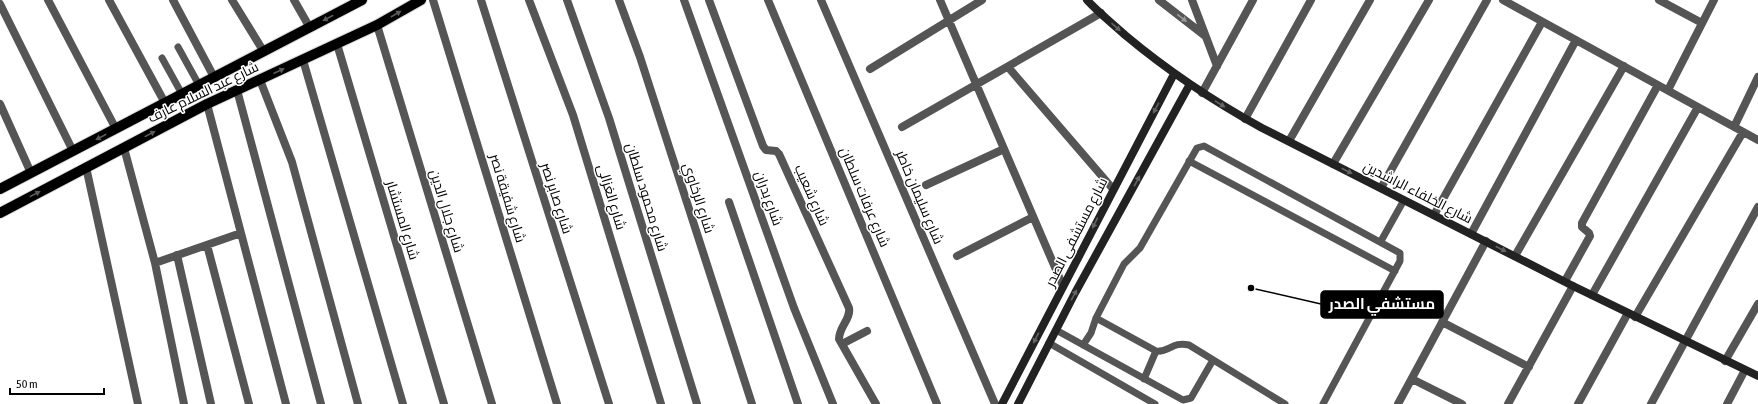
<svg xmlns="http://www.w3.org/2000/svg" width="1758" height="404" font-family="'Asap Condensed',Cairo,sans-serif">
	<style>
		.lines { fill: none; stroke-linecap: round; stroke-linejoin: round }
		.primary-casing { stroke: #dbdbdb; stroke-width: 12 }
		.lane { stroke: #555; stroke-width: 7 }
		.street { stroke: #555; stroke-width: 8 }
		.secondary { stroke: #222; stroke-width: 8 }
		.primary { stroke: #000; stroke-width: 10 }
		.oneway { fill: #595959 }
		.oneway2 { fill: #999 }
		.oneway3 { fill: #646464 }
		.labels { text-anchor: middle; stroke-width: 3; stroke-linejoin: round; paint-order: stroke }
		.street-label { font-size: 14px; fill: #000; stroke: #fff }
		.leader { fill: none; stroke: #000; stroke-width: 1.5 }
		.callout-dot { fill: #000; stroke: #fff; stroke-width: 1.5 }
		.callout { fill: #000; stroke: #000; stroke-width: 1.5 }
		.callout-label { font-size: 15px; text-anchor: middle; font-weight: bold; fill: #fff }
	</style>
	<rect width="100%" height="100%" fill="#fff"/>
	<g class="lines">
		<defs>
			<path id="primary" d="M0 189 362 0
				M0 213 207 104 377 25 421 0"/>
		</defs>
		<use href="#primary" class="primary-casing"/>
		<path class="lane" d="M178 47 199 85
			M162 58 182 94
			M1189 161 1395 271
			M1381 241 1404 200
			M1096 318 1156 351C1169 353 1172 341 1189 345L1285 404
			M1056 330 1183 400 1191 398 1213 360
			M1049 343 1155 404
			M1083 345 1091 333 1096 318 1124 264 1140 248 1197 148 1204 146 1400 253V261L1323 404
			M1144 379 1156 351"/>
		<path class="street" d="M48 0 116 129
			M109 0 165 103
			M173 0 214 77
			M232 0 264 52
			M294 0 310 28
			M433 0 557 404
			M481 0 609 404
			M529 0 573 115 661 404
			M567 0 609 118 697 404
			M619 0 640 57 752 404
			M684 0 794 308 833 404
			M709 0 763 146 766 150 776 151 779 154 849 308C851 319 839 327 839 339L876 404
			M768 0 937 404
			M821 0 995 404
			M940 0 1063 286
			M1159 0 1204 35
			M1192 0 1217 66
			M1503 0 1758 140
			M1659 0 1702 23
			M0 4 73 151
			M377 25 492 404
			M337 44 444 404
			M303 60 403 404
			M1008 67 1113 189
			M870 69 982 0
			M260 80 292 162 358 404
			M237 90 321 404
			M1668 90 1714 0
			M1202 93 1253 0
			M0 104 31 173
			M207 104 286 404
			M1245 119 1311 0
			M902 127 1101 13
			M1734 127 1758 77
			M1289 141 1370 0
			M124 148 155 263 184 404
			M1333 164 1429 0
			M86 167 138 404
			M926 185 1004 149
			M1381 188 1487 0
			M729 202 798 404
			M1434 215 1542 22
			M1471 234 1576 40
			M207 245 249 404
			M177 255 211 404
			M957 256 1033 217
			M1515 256 1624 66
			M155 263 241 233
			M1565 281 1590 236 1589 233 1582 227V223L1658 85
			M1592 295 1698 107
			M1635 317 1743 132
			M1442 322 1529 367
			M842 344 867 331
			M1725 361 1758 304
			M1412 379 1462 404
			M1398 404 1486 241
			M1508 404 1573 286
			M1578 404 1628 313
			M1651 404 1758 207
			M1727 404 1745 370"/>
		<path class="secondary" d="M1087 0C1099 13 1113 24 1125 35 1168 71 1213 101 1262 128L1573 286 1758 376
			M1002 404 1174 74
			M1018 404 1075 293 1190 84"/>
		<use href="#primary" class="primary"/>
	</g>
	<defs><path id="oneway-solid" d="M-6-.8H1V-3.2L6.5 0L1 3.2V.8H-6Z"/></defs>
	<g class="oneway">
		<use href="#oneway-solid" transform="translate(396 14) rotate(-30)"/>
		<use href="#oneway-solid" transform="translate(328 18) rotate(152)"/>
		<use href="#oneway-solid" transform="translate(279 71) rotate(-24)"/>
		<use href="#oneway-solid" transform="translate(150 134) rotate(-28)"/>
		<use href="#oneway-solid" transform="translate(101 137) rotate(152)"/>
		<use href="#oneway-solid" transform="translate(35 194) rotate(-28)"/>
	</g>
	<use class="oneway2" href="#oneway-solid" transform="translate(1182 18) rotate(38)"/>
	<g class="oneway3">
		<use href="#oneway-solid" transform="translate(1116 27) rotate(41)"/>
		<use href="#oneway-solid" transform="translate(1220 104) rotate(32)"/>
		<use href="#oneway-solid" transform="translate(1156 108) rotate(118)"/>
		<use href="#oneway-solid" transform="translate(1347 171) rotate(27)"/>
		<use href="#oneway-solid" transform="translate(1137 181) rotate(-61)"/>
		<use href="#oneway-solid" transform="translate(1095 223) rotate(117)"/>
		<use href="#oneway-solid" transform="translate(1501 249) rotate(27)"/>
		<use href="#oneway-solid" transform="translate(1074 295) rotate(-62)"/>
		<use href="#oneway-solid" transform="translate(1036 338) rotate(117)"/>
	</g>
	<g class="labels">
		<g class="street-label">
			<text transform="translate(203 92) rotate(-26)" y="5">شارع عبد السلام عارف</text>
			<text transform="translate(1418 192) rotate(27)" y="5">شارع الخلفاء الراشدين</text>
			<text transform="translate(812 195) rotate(66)" y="5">شارع شعيب</text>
			<text transform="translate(612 197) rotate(73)" y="5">شارع الغزالى</text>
			<text transform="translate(647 197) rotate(73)" y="5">شارع محمود سلطان</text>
			<text transform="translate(865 197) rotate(67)" y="5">شارع عرفات سلطان</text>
			<text transform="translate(920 197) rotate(67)" y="5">شارع سليمان خاطر</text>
			<text transform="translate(508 198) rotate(73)" y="5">شارع شفيقة نصر</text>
			<text transform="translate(557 198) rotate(72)" y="5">شارع صابر نصر</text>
			<text transform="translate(699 198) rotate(72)" y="5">شارع الرخاوي</text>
			<text transform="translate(769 198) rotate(70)" y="5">شارع بدران</text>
			<text transform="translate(447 211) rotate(73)" y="5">شارع جلال الدين</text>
			<text transform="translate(403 220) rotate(73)" y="5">شارع المستشار</text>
			<text transform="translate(1076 232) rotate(-63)" y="5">شارع مستشفى الصدر</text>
		</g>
	</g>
	<path class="leader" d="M1251 288L1321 304"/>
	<circle class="callout-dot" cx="1251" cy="288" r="4"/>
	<rect class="callout" x="1321" y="291" width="122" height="27" rx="4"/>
	<g class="callout-label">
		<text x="1382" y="309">مستشفي الصدر</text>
	</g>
	<path d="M10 388v6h94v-6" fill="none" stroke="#000000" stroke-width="2"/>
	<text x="16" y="388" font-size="12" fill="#000000" stroke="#ffffff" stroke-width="3" paint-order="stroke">50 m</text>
</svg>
